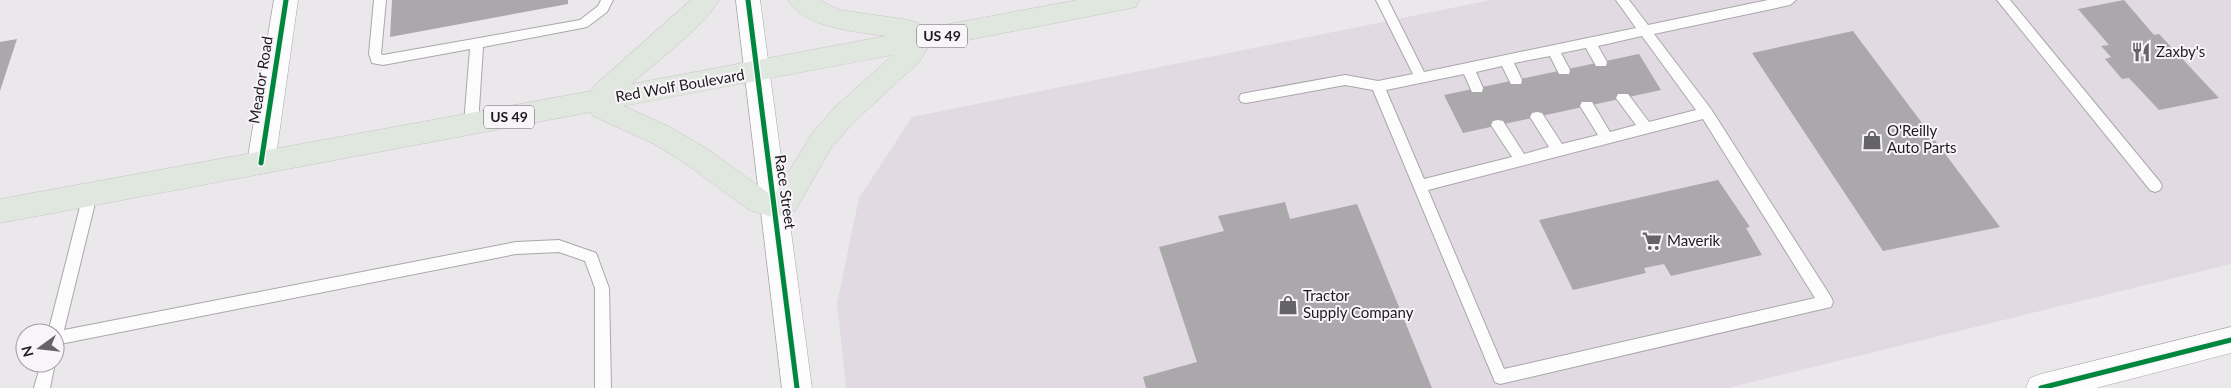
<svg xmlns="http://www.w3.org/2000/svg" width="2231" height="388" font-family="Lato,sans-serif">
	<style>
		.built { fill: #e1dae3 }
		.building { fill: #aaa8ab }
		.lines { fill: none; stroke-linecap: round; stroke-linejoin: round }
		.lane-casing { stroke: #aaa7aa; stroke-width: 2 }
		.street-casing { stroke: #aaa7aa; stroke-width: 1 }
		.secondary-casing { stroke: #aaa7aa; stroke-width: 1 }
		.highway-casing { stroke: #c6c5c6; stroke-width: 1 }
		.lane { fill: #fcfcfc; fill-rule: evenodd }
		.street { fill: #fcfcfc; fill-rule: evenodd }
		.secondary { fill: #fcfcfc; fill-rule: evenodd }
		.highway { fill: #e0e7de; fill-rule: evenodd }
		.cycleway-casing { stroke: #f9f4fa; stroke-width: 8 }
		.cycleway { stroke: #00873e; stroke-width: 5 }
		.labels { text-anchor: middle; stroke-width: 4; stroke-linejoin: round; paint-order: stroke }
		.shield { fill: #f9f4fa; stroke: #5e5c5f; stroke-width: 1 }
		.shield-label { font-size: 14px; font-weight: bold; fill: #1c1b1d }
		.poi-label { font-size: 15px; fill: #1c1b1d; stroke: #f9f4fa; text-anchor: start }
		.street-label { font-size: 15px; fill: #1c1b1d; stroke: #f9f4fa }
	</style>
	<rect width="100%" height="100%" fill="#ebe8ec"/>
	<path class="built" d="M1491 0H2231V264L1728 388H846L837 303 859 198 912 117Z"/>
	<path class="building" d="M392 0H568V4L390 37Z
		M2124 0 2154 35 2159 34 2219 98 2159 110 2129 78 2122 79 2105 59 2111 57 2101 46 2109 45 2078 9Z
		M1853 31 2000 227 1883 251 1752 53Z
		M17 39 0 91V42Z
		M1639 54 1661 90 1463 133 1444 95Z
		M1718 180 1750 227 1746 228 1762 255 1671 276 1664 264 1644 268 1646 273 1573 290 1539 220Z
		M1285 202 1290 219 1357 204 1432 388H1146L1143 377 1197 362 1159 247 1224 231 1218 216Z"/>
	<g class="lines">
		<defs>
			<path id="lane" d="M374 0H386L381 54 383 55 580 20 598 6 601 0H613L607 12 587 27 483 47 478 124 476 128 471 129 466 128 464 124 470 49 383 65 372 63 369 54Z
				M1376 0H1388L1424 72 1636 28 1616 0H1629L1648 25 1768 0H1796L1790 5 1654 34 1711 109 1831 297 1833 302 1831 307 1500 384 1495 382 1373 90 1345 85 1246 103 1241 102 1239 98 1241 94 1246 93 1345 75 1378 81 1413 74ZM1642 36 1696 110 1649 122 1628 94H1618L1616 98 1636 125 1610 132 1592 102H1582L1580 106 1598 135 1562 144 1542 113 1537 112 1532 113 1530 117 1549 147 1524 154 1503 121 1498 120 1493 121 1491 125 1512 157 1424 179 1386 90 1464 74 1472 92H1482L1483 88 1476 72 1502 66 1511 84H1521L1522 80 1514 63 1550 56 1559 74H1569L1570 70 1561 53 1586 48 1596 66H1606L1607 62 1598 46ZM1703 119 1815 298 1504 369 1428 190Z
				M1997 0H2010L2160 182 2162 186 2160 190 2155 192 2150 190Z
				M90 189 95 191 97 195 64 330 516 242 559 240 596 253 609 288 611 388H595V288L585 261 559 252 516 254 55 345V333H48L83 195 85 191Z
				M55 362V363L50 388H34L41 363Z"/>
			<path id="street" d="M274 0H298L275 163 271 171 261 174 251 171 247 163Z
				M2231 327V353L2096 388H2026L2030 378 2041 374Z"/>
			<path id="secondary" d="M736 0H760L812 388H782Z"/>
			<path id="highway" d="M691 0H719C706 25 655 63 631 84L886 36C858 32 803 28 788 0H819L840 10 909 20 918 23 923 29 1077 0H1139L1136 7 1127 9 927 48 920 61 853 123 831 148 795 211 775 218 749 210 689 166 654 144 593 116 591 112 0 223V199L591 91 594 86ZM893 55 835 107 813 132 775 194 767 192 709 150 672 128 624 106Z"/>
		</defs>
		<use href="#lane" class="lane-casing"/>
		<use href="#street" class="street-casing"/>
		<use href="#secondary" class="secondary-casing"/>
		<use href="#highway" class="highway-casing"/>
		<use href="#lane" class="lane"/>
		<use href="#street" class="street"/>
		<use href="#secondary" class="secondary"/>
		<use href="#highway" class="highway"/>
		<defs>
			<path id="cycleway" d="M748 0 797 388
				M261 163 286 0
				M2041 388 2231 340"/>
		</defs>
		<use href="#cycleway" class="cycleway-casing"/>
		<use href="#cycleway" class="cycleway"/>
	</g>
	<defs>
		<symbol id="restaurant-bare" viewBox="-9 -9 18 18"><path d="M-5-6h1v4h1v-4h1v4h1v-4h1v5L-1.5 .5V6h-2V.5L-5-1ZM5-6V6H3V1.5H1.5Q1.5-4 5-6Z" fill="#646365" stroke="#f9f4fa" stroke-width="2.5" paint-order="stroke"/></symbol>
		<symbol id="shop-bare" viewBox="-9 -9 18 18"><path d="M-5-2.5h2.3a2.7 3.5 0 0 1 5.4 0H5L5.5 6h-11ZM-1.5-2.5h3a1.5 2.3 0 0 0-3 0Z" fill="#646365" stroke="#f9f4fa" stroke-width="2.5" paint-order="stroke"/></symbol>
		<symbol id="supermarket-bare" viewBox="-9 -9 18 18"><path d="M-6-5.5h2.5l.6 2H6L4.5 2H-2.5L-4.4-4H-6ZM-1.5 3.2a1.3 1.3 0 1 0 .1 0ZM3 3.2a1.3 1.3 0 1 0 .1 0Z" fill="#646365" stroke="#f9f4fa" stroke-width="2.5" paint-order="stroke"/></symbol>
	</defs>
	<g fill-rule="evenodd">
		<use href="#restaurant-bare" x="2127" y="38" width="28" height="28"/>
		<use href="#shop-bare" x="1858" y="126" width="28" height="28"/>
		<use href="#supermarket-bare" x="1638" y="227" width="28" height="28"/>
		<use href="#shop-bare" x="1274" y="291" width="28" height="28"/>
	</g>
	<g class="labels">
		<g class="shield">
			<rect x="917" y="24.5" width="50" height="23" rx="4"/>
			<rect x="484" y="105.5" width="50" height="23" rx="4"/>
		</g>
		<g class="shield-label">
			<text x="942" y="41">US 49</text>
			<text x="509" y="122">US 49</text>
		</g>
		<g class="poi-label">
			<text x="2156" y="57">Zaxby's</text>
			<text x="1887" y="136">O'Reilly<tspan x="1887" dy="17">Auto Parts</tspan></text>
			<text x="1667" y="246">Maverik</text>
			<text x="1303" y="301">Tractor<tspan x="1303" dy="17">Supply Company</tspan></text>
		</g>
		<g class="street-label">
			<text transform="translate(261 80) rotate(-81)" y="5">Meador Road</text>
			<text transform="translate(680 86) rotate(-10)" y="5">Red Wolf Boulevard</text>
			<text transform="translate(785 192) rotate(82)" y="5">Race Street</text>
		</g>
	</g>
	<g transform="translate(40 348) rotate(255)"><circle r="24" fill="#f9f4fa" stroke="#a19da2"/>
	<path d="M0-4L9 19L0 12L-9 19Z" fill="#646365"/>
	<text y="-8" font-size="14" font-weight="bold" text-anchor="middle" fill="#1c1b1d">N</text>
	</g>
</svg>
